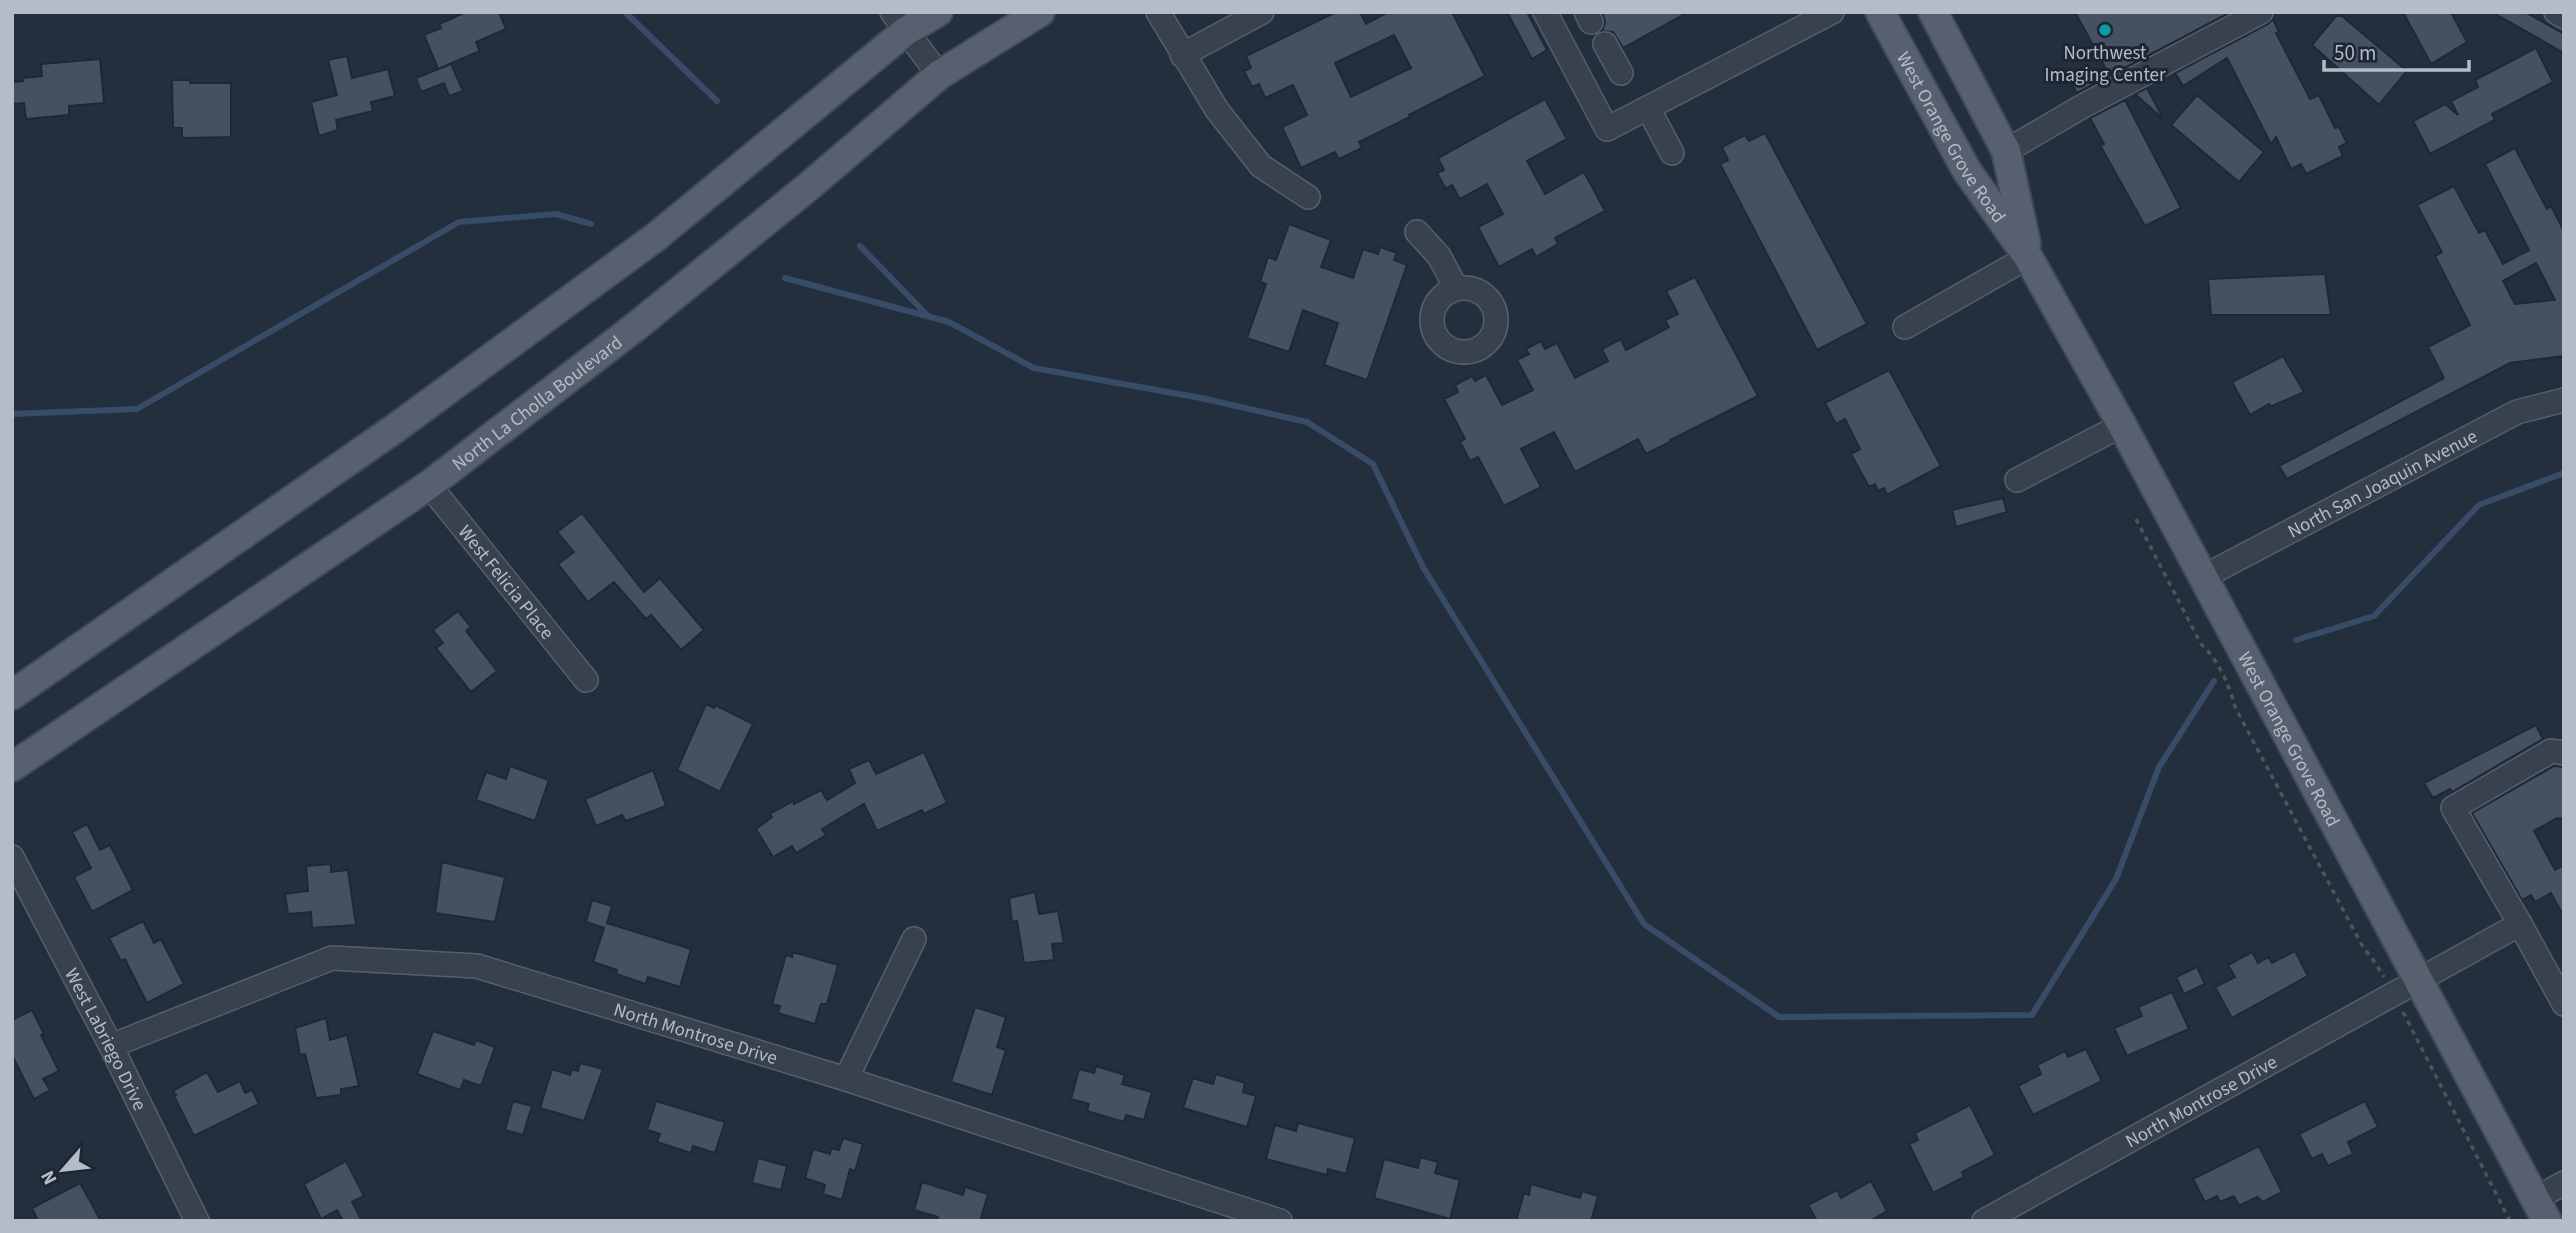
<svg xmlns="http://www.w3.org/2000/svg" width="2576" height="1233" font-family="'Source Sans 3',sans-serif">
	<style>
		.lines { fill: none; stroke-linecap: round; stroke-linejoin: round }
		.stream { stroke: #394c67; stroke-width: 6 }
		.building { fill: #455162; stroke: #1f2835; stroke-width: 2; fill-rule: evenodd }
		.minor-casing { stroke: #565f6c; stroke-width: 26 }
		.major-casing { stroke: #414a57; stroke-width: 32 }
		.path { stroke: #44595c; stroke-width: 3.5; stroke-dasharray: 5 5; stroke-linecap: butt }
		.minor { stroke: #38414e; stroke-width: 23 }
		.major { stroke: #56606e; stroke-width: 28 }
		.culture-dot { fill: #0f9aa8; stroke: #1d2633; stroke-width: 2.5 }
		.labels { text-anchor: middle; stroke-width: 6; stroke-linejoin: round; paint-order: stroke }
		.poi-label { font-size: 19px; fill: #b4bcc9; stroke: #1d2633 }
		.street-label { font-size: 19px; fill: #b4bcc9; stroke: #1d2633 }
	</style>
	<rect width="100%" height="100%" fill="#242f3e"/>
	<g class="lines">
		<path class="stream" d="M625 12 717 101
			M860 246 927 315
			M785 278 949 322 1034 368 1201 398 1307 422 1373 464 1423 567 1644 924 1779 1017 2032 1015 2116 879 2159 767 2214 681
			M12 414 137 409 459 222 556 214 591 224
			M2296 640 2374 616 2479 505 2564 473"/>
	</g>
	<path class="building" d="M466 12H499L506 29 476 42 480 51 438 69 424 35 441 28 439 24Z
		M1336 12H1360L1366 24 1388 12H1452L1485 76 1409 115 1410 117 1359 142 1362 148 1339 159 1335 152 1301 168 1282 127 1307 115 1293 85 1265 98 1259 84 1252 87 1244 71 1251 68 1246 56ZM1394 35 1411 68 1351 97 1335 63Z
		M1507 12H1527L1547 50 1532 59Z
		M1602 12H1688L1623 48 1613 32 1602 31 1605 22Z
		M2075 12H2231L2077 93 2072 85 2105 67Z
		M2403 12H2451L2467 42 2431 64Z
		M2492 12H2525L2564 34V53Z
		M2336 16H2342L2407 71 2379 105 2312 45Z
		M2273 19 2279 32 2276 33 2310 99 2319 95 2335 128 2339 127 2347 143 2339 147 2343 156 2306 174 2301 164 2291 169 2276 137 2271 144 2227 58 2183 86 2175 73 2268 24Z
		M2536 48 2553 82 2492 114 2495 120 2430 154 2413 121 2445 104 2458 115 2451 101 2478 87 2475 80Z
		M347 56 352 78 388 69 395 96 371 102 373 111 336 120 338 130 319 136 311 102 337 95 328 60Z
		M100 59 104 103 69 106V115L26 119 24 103 12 104V82L23 81V78L42 76 41 64Z
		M451 64 463 91 449 96 444 83 421 92 416 78Z
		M172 80H190V83H231V137L182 138V128H173Z
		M2147 88 2162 116 2161 117 2135 94Z
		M2197 95 2264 152 2239 182 2171 125Z
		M1545 99 1567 139 1527 161 1545 194 1584 172 1605 211 1555 238 1558 244 1536 257 1532 249 1499 267 1478 227 1503 214 1487 184 1460 199 1452 185 1446 189 1437 173 1444 170 1438 158Z
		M2125 100 2181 208 2145 226 2100 145 2104 144 2090 118Z
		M1765 133 1867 324 1817 350 1720 164 1728 160 1722 147 1745 135 1749 141Z
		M2515 148 2547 209 2551 206 2564 231V356L2510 363 2287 479 2279 466 2444 378 2428 347 2470 325 2435 256 2442 252 2417 205 2454 186 2479 233 2485 230 2503 264 2529 250 2485 164ZM2536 263 2555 300 2515 304 2503 281Z
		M1289 224 1331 240 1321 267 1353 278 1363 249 1378 254 1380 247 1397 253 1394 260 1407 265 1367 380 1324 365 1338 323 1303 310 1289 352 1247 338 1266 284 1260 282 1268 257 1276 260Z
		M2325 274 2331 315H2211L2208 279Z
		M1695 277 1758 396 1670 440V442L1646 454 1638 439 1575 472 1554 432 1521 449 1541 487 1504 506 1478 457 1470 461 1460 442 1465 439 1444 399 1458 392 1455 385 1472 376 1475 381 1486 375 1502 405 1533 390 1517 360 1529 354 1526 349 1541 341 1545 349 1557 343 1575 378 1608 361 1602 349 1621 339 1626 350 1669 327 1665 320 1678 314 1666 291Z
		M2283 356 2304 392 2270 407 2269 404 2250 415 2232 382Z
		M1889 370 1941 466 1887 495 1884 488 1878 491 1875 484 1869 487 1851 454 1860 449 1845 419 1836 424 1825 403Z
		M2003 498 2007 512 1956 527 1952 510Z
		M582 513 644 592 660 578 704 630 681 650 651 615 646 619 614 582 588 602 558 564 574 552 557 532Z
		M458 611 471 627 466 631 497 671 471 692 436 648 443 643 433 630Z
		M706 704 714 708 715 705 753 724 720 792 677 770Z
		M2536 725 2543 739 2452 792 2450 789 2433 798 2424 783Z
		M924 752 947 803 924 814 922 810 877 831 864 804 822 829 826 835 796 853 792 846 773 857 756 829 772 817 770 814 793 801 794 804 821 790 827 800 855 783 849 769 869 760 876 774Z
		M510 766 549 780 535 821 476 800 486 772 506 779Z
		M2554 766 2564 767V819L2557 818 2534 831 2555 870 2564 865V917L2551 893 2535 902 2531 895 2522 900 2472 813Z
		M653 770 666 806 626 821 622 815 596 826 585 799Z
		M87 824 100 850 110 845 133 890 92 912 74 877 91 868 72 832Z
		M442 862 505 877 495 922 435 913Z
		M331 864V872L348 870 356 925 312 928 311 912 288 914 285 894 308 891 306 866Z
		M1035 892 1039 914 1058 911 1064 943 1052 944 1054 960 1024 963 1017 921 1012 922 1009 898Z
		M592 900 612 906 607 923 691 949 680 987 648 977 646 984 616 974 617 970 593 962 604 928 586 922Z
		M143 921 154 943 161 939 184 984 147 1003 125 959 121 961 109 938Z
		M2295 951 2308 976 2232 1018 2215 987 2235 977 2228 965 2252 952 2258 963 2268 957 2272 963Z
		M793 952 838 965 827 1004H821L815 1024 778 1013 780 1006 772 1004 786 955 792 957Z
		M2197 967 2205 984 2184 994 2176 977Z
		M2172 992 2189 1029 2127 1056 2114 1028 2142 1016 2138 1007Z
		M975 1007 1006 1017 997 1047 1006 1050 992 1095 951 1082Z
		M32 1010 44 1034 41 1035 59 1071 43 1079 50 1090 34 1099 12 1055V1020Z
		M326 1018 330 1040 347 1035 359 1086 341 1089V1095L316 1098 305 1054 300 1055 295 1028Z
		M433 1031 474 1045 476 1040 495 1047 481 1086 464 1080 460 1090 417 1074Z
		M2086 1049 2102 1081 2033 1115 2018 1086 2041 1074 2037 1065 2065 1051 2068 1057Z
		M580 1063 603 1069 584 1121 540 1108 552 1069 570 1075 572 1069 578 1071Z
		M1096 1066 1125 1075 1122 1084 1152 1092 1144 1120 1126 1115 1124 1122 1087 1111 1089 1104 1071 1099 1079 1069 1094 1073Z
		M207 1072 218 1092 240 1081 245 1093 252 1090 259 1104 194 1136 174 1096 176 1095 173 1091Z
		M1216 1074 1245 1083 1243 1092 1256 1096 1247 1127 1183 1108 1193 1078 1213 1084Z
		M513 1101 532 1106 523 1135 505 1130Z
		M656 1101 725 1122 715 1153 693 1146 691 1153 657 1142 660 1134 647 1130Z
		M2365 1101 2378 1127 2348 1142 2353 1154 2328 1166 2322 1154 2312 1159 2299 1134Z
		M1970 1105 1995 1155 1962 1172 1964 1177 1933 1193 1909 1144 1918 1140 1915 1133Z
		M1298 1123 1355 1138 1346 1174 1328 1169 1327 1175 1266 1159 1275 1125 1296 1131Z
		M843 1138 863 1144 855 1171 850 1169 842 1200 823 1194 825 1185 805 1178 813 1149 830 1154 831 1148 839 1150Z
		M2259 1146 2282 1192 2263 1202 2257 1197 2239 1206 2234 1196 2220 1202 2217 1196 2205 1202 2193 1179Z
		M1420 1157 1438 1162 1435 1173 1460 1180 1450 1219 1374 1198 1384 1159 1418 1168Z
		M758 1158 787 1166 781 1190 752 1183Z
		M346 1161 364 1196 352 1202 362 1221H343L337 1210 321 1219 304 1184Z
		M1871 1181 1887 1211 1870 1221H1817L1808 1205 1837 1190 1841 1198Z
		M922 1182 963 1195 965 1187 988 1194 980 1221H937L938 1217 914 1210Z
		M80 1183 101 1221H38L32 1208Z
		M1531 1184 1580 1198 1582 1191 1598 1196 1591 1221H1516L1524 1193 1529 1195Z"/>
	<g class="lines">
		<defs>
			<g id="minor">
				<path d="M892 12 939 75"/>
				<path d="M1158 12 1217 110 1261 166 1308 197"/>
				<path d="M1545 12 1607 129 1832 12"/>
				<path d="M1586 12 1591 22"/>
				<path d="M2556 12 2564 17"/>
				<path d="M1605 44 1621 73"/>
				<path d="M1182 55 1262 12"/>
				<path d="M1648 108 1672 153"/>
				<path d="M2006 151 2083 106 2261 12"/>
				<path d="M1417 232 1439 256 1456 288"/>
				<circle cx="1464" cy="320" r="32"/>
				<path d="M1905 327 2028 257"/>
				<path d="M2017 480 2122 425"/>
				<path id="s1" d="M429 485 586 680"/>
				<path id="s2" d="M2205 576 2517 412 2564 400"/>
				<path id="s3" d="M12 857 111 1046 197 1221"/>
				<path d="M2520 924 2564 1004"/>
				<path id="s4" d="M111 1046 332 958 477 966 846 1079 1280 1221"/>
				<path d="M846 1079 914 939"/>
				<path d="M2535 1199 2564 1183"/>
				<path id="s5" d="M1984 1221 2520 924 2453 808 2551 751 2564 753"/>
			</g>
			<g id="major">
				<path id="s6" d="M1880 12 1967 171 2028 257 2122 425 2547 1221"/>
				<path d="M1933 12 2006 151 2026 243"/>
				<path d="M12 695 397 427 657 236 906 31 938 12"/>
				<path id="s7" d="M12 767 429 485 634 328 808 187 939 75 1040 12"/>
			</g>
		</defs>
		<use href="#minor" class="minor-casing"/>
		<use href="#major" class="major-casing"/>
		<path class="path" d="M2136 519 2201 644C2217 658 2230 686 2235 707L2364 949 2370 955 2384 977
			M2403 1012 2510 1221"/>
		<use href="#minor" class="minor"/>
		<use href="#major" class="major"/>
	</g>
	<circle class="culture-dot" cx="2105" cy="30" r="7"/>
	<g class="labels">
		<g class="poi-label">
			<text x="2105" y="59">Northwest<tspan x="2105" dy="22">Imaging Center</tspan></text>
		</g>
		<g class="street-label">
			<text dy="7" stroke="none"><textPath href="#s6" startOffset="144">West Orange Grove Road</textPath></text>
			<text dy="7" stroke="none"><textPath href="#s7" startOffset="639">North La Cholla Boulevard</textPath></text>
			<text dy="7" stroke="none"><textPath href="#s2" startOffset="200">North San Joaquin Avenue</textPath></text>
			<text dy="7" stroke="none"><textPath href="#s1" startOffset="124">West Felicia Place</textPath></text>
			<text dy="7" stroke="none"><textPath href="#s6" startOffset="835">West Orange Grove Road</textPath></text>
			<text dy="7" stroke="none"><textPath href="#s4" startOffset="612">North Montrose Drive</textPath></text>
			<text dy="7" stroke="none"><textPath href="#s3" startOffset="205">West Labriego Drive</textPath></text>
			<text dy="7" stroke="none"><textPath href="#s5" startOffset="248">North Montrose Drive</textPath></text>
		</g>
	</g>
	<rect width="2576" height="1233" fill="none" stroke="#b4bcc9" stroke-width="28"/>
	<g transform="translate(63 1170) rotate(242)" stroke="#1d2633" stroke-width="5" paint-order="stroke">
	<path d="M0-5L12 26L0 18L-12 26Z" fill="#b4bcc9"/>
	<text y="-10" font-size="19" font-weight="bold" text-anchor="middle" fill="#b4bcc9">N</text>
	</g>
	<path d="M2324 60v10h145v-10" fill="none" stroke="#b4bcc9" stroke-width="3.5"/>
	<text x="2334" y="60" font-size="21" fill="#b4bcc9" stroke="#1d2633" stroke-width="5" paint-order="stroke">50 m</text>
</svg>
